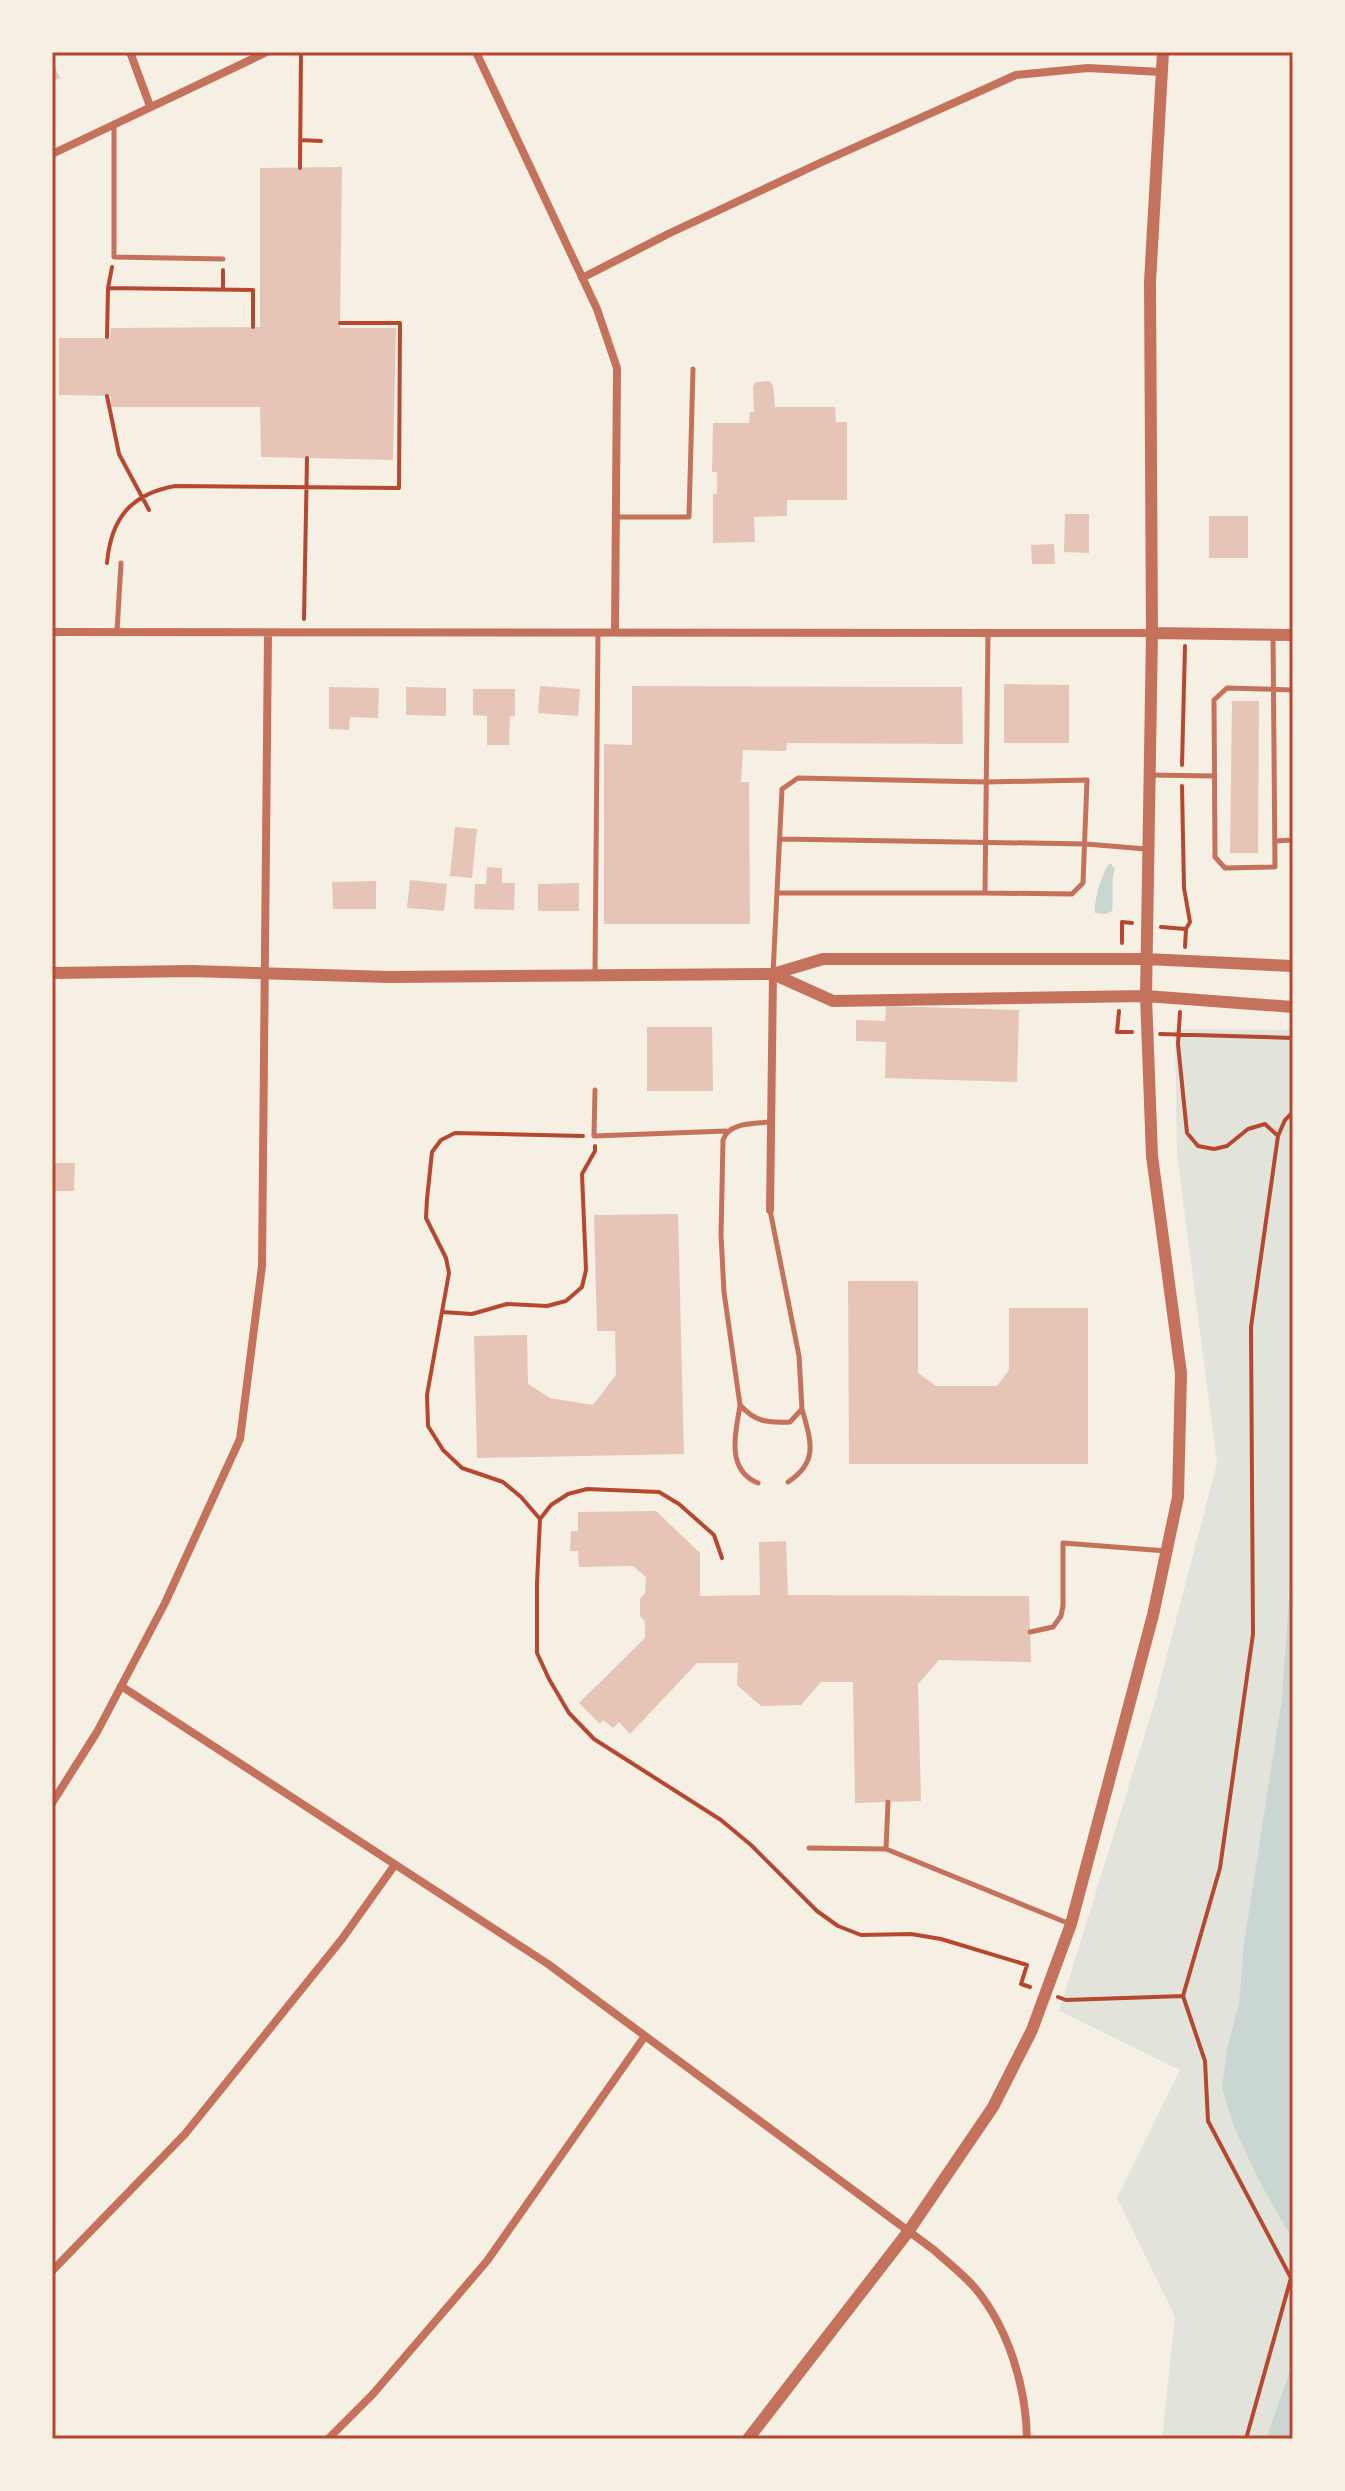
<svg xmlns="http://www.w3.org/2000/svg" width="1345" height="2491" font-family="'Fira Sans',sans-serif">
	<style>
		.green { fill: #e2e4dc }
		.water { fill: #c9d6d2 }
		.building { fill: #e6c5b7 }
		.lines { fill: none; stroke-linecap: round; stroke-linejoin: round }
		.path { stroke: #b5482f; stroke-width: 4 }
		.service { stroke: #c5725c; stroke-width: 5 }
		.minor { stroke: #c5725c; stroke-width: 8 }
		.tertiary { stroke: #c5725c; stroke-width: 12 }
		.neatline { fill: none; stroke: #b5482f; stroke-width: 3 }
	</style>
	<rect width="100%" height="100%" fill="#f6efe4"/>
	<path class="green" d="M1175 1029 1293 1030V2439H1162L1175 2317 1117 2198 1180 2070 1059 2011 1153 1708 1217 1463 1177 1154Z"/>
	<path class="water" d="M1110 863 1115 869C1110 883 1114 896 1112 911L1105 914 1095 913C1094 900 1102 872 1110 863Z
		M1293 1540V2240L1257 2177 1233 2124 1222 2088 1227 2049 1239 2004 1244 1944 1282 1698Z
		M1293 2362V2439H1266Z"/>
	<path class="building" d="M52 62 60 78 52 82Z
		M342 167 340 328H396L393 460 261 457 260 407H111V396L59 395V338H110L111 328 260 327V168Z
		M770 381 773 386 775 407H835L836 422H847V500H787V516L754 517 755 542 713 543V494H717V472H712L713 423H749L750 412H754L753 386 756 382Z
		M1065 514H1089V553L1064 552Z
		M1209 516H1248V558H1209Z
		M1054 544 1055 564H1032L1031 545Z
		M1004 684 1069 685V743H1004Z
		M540 686 580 689 578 716 538 713Z
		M632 686 962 687 963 744 787 743 786 751 743 750 741 782H749L750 924H604V744L632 745Z
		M329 687 379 688 378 718 350 717 349 730 329 729Z
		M406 687 446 688V716L406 715Z
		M473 689H515V716H510L509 745H487V716L473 715Z
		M1232 701H1259L1258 853H1230Z
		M455 827 477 829 472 878 450 876Z
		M487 867 502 868V883H515L514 910 474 909 475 884H486Z
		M410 880 447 884 444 911 407 908Z
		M376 881V909H333L332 882Z
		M579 883V911H538V884Z
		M886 1006 1019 1010 1017 1082 885 1078 886 1042 856 1041V1020L885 1021Z
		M647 1027H712L713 1091H647Z
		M53 1163H75L74 1191H52Z
		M678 1214 684 1454 477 1458 474 1336 527 1335 528 1384 550 1398 593 1405 616 1375 615 1331H597L594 1215Z
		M848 1281H918V1373L936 1386H997L1009 1370V1308H1088V1464H849Z
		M656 1511 700 1553V1596L760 1595 759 1542 786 1541 788 1595 1029 1596 1031 1662 939 1660 918 1684 921 1801 855 1803 853 1682H821L801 1705 761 1706 737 1685 738 1663H697L630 1734 619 1722 613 1728 603 1720 600 1724 579 1703 645 1638V1622L640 1616V1599L645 1593 646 1577 633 1566 579 1567 578 1551H570L571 1531H578V1512Z"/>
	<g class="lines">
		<path class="path" d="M300 140 321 141
			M300 168 301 52
			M108 288 253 290V327
			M223 289V270
			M107 337 108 288 112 267
			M107 396 119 454 149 510
			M107 563C111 518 131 494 175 486L399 488 400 323H340
			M304 619 307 458
			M1182 765 1185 646
			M1182 786 1184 888 1190 922 1186 929 1185 947
			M1161 927 1186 929
			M1122 943V922L1132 923
			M1119 1011 1117 1032H1132
			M1180 1012 1178 1044 1187 1133 1198 1146 1214 1149 1227 1146 1248 1129 1265 1124 1278 1136 1251 1327 1253 1634 1220 1868 1183 1996 1205 2061 1208 2121 1291 2278 1246 2439
			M1160 1034 1293 1038
			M1278 1136 1285 1120 1293 1112
			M442 1312 472 1314 507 1304 547 1306 566 1301 582 1287 586 1270 582 1174 595 1151V1146
			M540 1519 521 1497 503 1482 462 1468 443 1450 428 1426 427 1395 449 1273 446 1258 426 1218 427 1199 432 1152 441 1140 455 1133 583 1136
			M722 1558 714 1535 679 1504 659 1492 587 1489 568 1494 551 1505 540 1519 537 1583V1653L549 1679 569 1713 594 1739 721 1820 751 1845 817 1911 838 1926 861 1935 911 1934 941 1939 1027 1965 1021 1984 1030 1987
			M1058 1997 1066 2000 1183 1996"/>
		<path class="service" d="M114 123V257L223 259
			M616 517H689L693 369
			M117 632 121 563
			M1273 634C1274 712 1274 789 1275 867L1225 868 1215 857 1214 700 1227 688 1293 690
			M1150 775 1215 776
			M780 839 1086 844 1146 849
			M1275 841 1293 840
			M778 893H985L988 633
			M595 974 598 632
			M773 974 782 789 798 778 986 782 1087 780 1083 883 1072 894 985 893
			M595 1090 594 1136 726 1131
			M769 1122C753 1124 729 1122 723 1140L721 1235 724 1292 740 1405C755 1422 768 1423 790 1422L802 1409 799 1356 770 1210
			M740 1406C735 1434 726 1470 758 1483
			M788 1482C819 1462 811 1441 802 1409
			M1030 1632 1053 1627 1061 1616 1063 1606V1543L1166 1551
			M809 1848 886 1849 1070 1924
			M886 1849 888 1802"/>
		<path class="minor" d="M130 52 150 106
			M476 52 597 309 617 368 615 632
			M52 154 267 52
			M582 278 670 233 822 162 1016 75 1088 68 1161 72
			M52 632 1152 633
			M770 1210 773 974
			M121 1686 548 1964 934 2250C947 2262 963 2274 975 2288 1009 2329 1026 2387 1027 2439
			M52 1803 97 1732 165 1603 240 1439 262 1266 268 634
			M52 2271 185 2134 342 1939 394 1866
			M328 2439 373 2394 487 2261 645 2036"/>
		<path class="tertiary" d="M1152 633 1293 635
			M52 973 192 971 389 977 773 974 823 959H1146L1293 966
			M773 974 833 1001 1146 996 1293 1007
			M748 2439 908 2232 993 2107 1032 2030 1071 1924 1153 1615 1178 1497 1181 1373 1152 1156 1146 996 1152 633 1150 282 1163 52"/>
	</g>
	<rect width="1345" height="2491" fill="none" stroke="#f6efe4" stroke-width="108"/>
	<rect x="54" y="54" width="1237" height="2383" class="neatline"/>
</svg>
